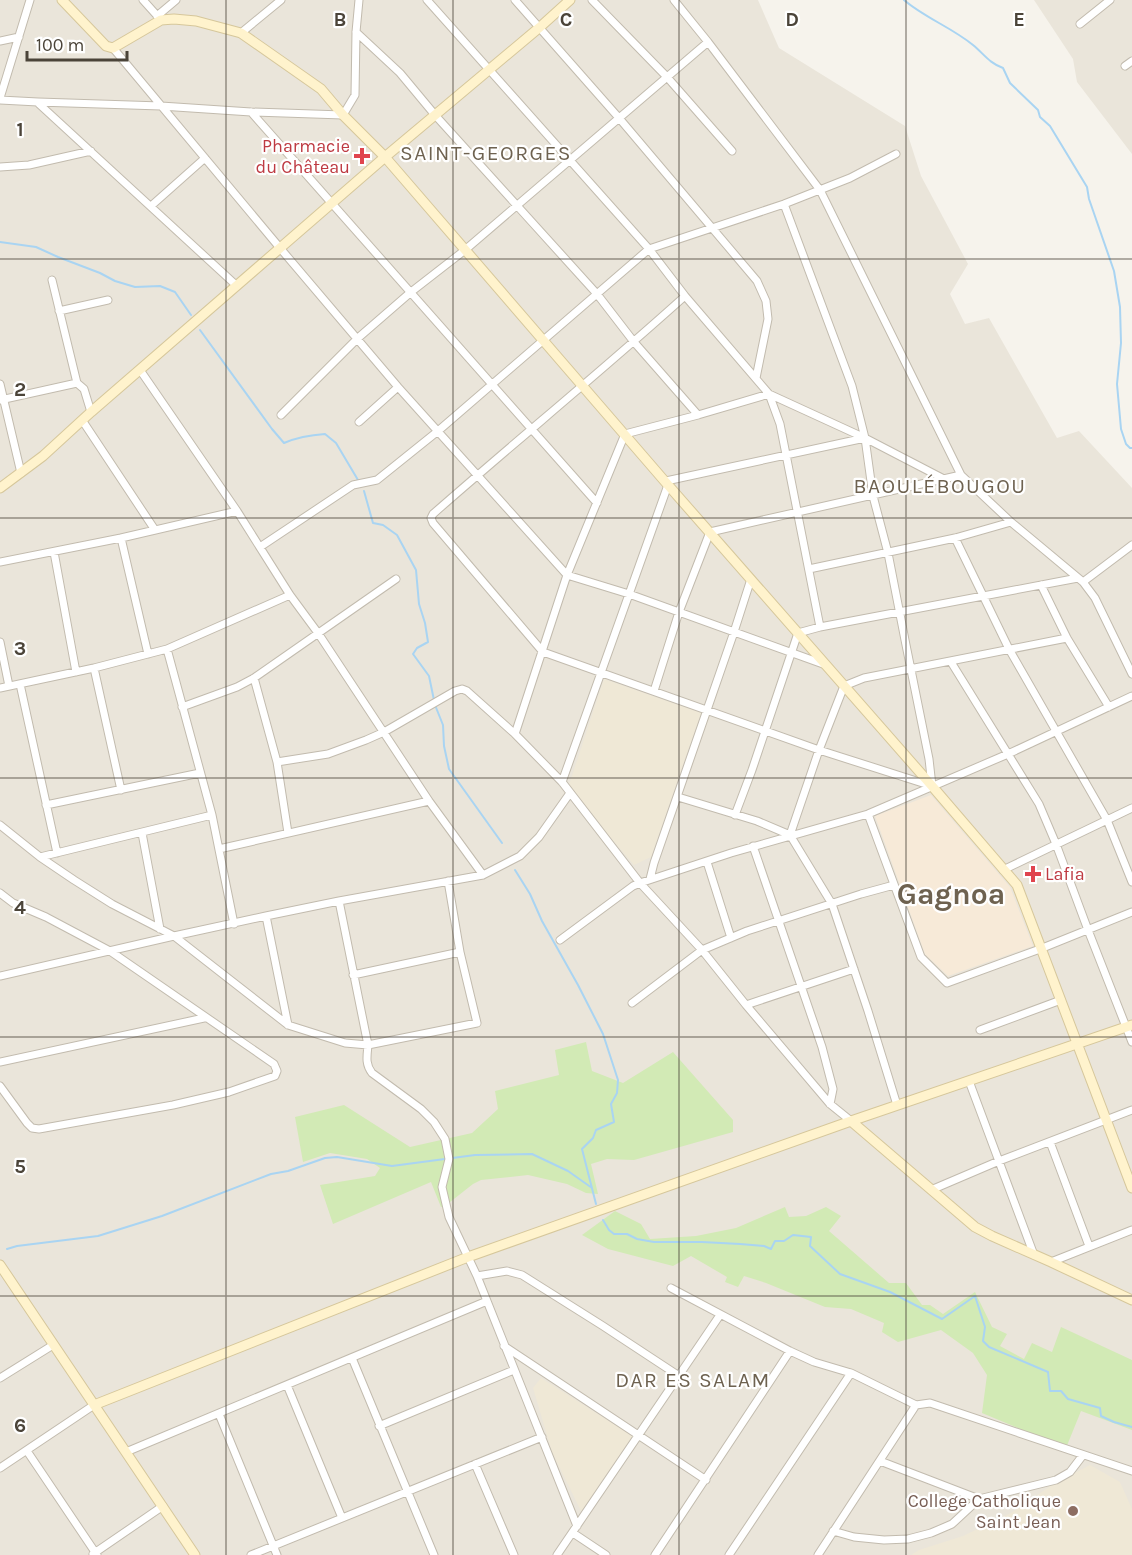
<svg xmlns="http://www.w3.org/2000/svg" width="1132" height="1555" font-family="Karla,sans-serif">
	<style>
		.residential { fill: #eae5da }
		.commercial { fill: #f7ead8 }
		.education { fill: #efe8d6 }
		.green { fill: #d2eab5 }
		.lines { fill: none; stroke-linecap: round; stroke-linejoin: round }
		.stream { stroke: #a9d4f2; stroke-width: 2 }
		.street-casing { stroke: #c2bbae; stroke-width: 9 }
		.secondary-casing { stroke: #d6c79b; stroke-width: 11 }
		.street { stroke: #fff; stroke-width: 7 }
		.secondary { stroke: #fff3cd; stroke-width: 9 }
		.grid { fill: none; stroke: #4b4439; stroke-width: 1.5; stroke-opacity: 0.55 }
		.health-dot { fill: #e0444e; stroke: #fff; stroke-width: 2 }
		.education-dot { fill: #8d6e63; stroke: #fff; stroke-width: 2 }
		.labels { text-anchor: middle; stroke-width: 4.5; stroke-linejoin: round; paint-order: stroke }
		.health-label { font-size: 18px; fill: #be3a42; stroke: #fff; text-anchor: end }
		.education-label { font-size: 18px; fill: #785e54; stroke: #fff; text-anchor: end }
		.quarter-label { font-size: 21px; letter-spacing: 1.5px; fill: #6e6250; stroke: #fff }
		.town-label { font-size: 30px; font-weight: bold; fill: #6e6250; stroke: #fff }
		.grid-label { font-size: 20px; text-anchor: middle; font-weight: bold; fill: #4b4439; stroke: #fff; stroke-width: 4.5; stroke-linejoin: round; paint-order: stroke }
	</style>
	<rect width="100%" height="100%" fill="#f6f3ec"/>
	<path class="residential" d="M0 0H758L779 48 905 126 921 176 968 264 950 294 965 324 989 318 1057 438 1079 431 1132 488V1555H0Z
		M1034 0H1132V154L1077 82 1073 59Z"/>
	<path class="commercial" d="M931 795 1010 887 1033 946 948 976 925 954 875 816Z"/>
	<path class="education" d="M604 679 701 713 651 857 634 865 568 788Z
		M541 1378 634 1437 582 1513 552 1452 533 1388Z
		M1090 1465 1120 1482 1132 1509V1555H911L919 1550 963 1536 1011 1513 1052 1485Z"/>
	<path class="green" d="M586 1042 592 1071 623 1083 673 1052 733 1120V1132L634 1160 607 1159 591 1164 598 1194 586 1193 567 1184 528 1175 481 1180 473 1184 445 1206 441 1207 431 1182 333 1224 320 1185 375 1176 380 1168 367 1159 330 1153 303 1162 295 1117 344 1105 410 1147 472 1133 498 1109 495 1091 559 1075 555 1050Z
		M785 1207 789 1217 806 1216 826 1207 841 1216 829 1231 889 1283H906L922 1305H930L943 1314 975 1292 992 1327 1007 1334 1000 1346 1024 1359 1032 1343 1052 1352 1061 1327 1132 1360V1430L1081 1411 1066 1448 982 1413 987 1375 973 1353 941 1330 898 1342 882 1332 884 1323 851 1309 825 1307 766 1283 744 1276 738 1287 725 1282 727 1277 691 1256 673 1266 608 1249 582 1235 615 1211 641 1224 650 1239 696 1236 736 1228Z"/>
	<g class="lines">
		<path class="stream" d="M904 0C925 18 951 27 973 45 984 54 989 63 1003 68L1010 83 1038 110 1040 117 1050 126 1087 187 1089 199 1114 271 1120 307 1121 343 1117 384 1121 429 1126 444 1130 448H1132
			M0 242 36 247 58 257 100 273 115 281 135 287 160 286 175 292 191 315
			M200 330 272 429 284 443C298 437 310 435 325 434L336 443 358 480
			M364 491 373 523 383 525 397 535 416 570 419 604 425 623 428 642 417 648 413 654 429 676 435 705 443 725 444 746 449 769 502 843
			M515 870 530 894 542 921 578 985 603 1034 618 1080 617 1093 611 1104 614 1122 596 1130 593 1138 582 1149 596 1204
			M603 1220 609 1230 614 1234H627L637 1239 654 1242H702L740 1244 764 1246 771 1249 775 1241H784L793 1235 811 1237 810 1246 840 1274 890 1292 942 1319 975 1296 985 1327 983 1341 989 1347 1048 1372 1050 1391H1061L1068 1399 1100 1408 1101 1416 1114 1422 1132 1427
			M7 1249 17 1246 98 1236 162 1216 271 1174 288 1171 325 1158 337 1157 392 1166 475 1155 532 1154 568 1171 592 1188"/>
		<defs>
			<path id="street" d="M143 0 161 20
				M427 0 649 249 685 296 769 394 780 424 820 627
				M515 0 619 118 757 281 766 301 768 319 756 378
				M592 0 667 77 732 151
				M674 0 708 42 820 190 961 475 1011 522 1083 582 1095 598 1132 674
				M157 16 176 0
				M1080 24 1110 0
				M356 32 400 73 435 115 597 294 634 342 698 415
				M241 33 281 0
				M0 41 19 37
				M113 48 280 248 398 387 567 575 629 594 823 664
				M1125 66 1132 61
				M0 98 30 0
				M0 100 38 102 161 106 251 112 343 115 355 95 356 32 359 0
				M38 103 237 286
				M251 112 597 503
				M0 167 29 165 91 151
				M784 204 852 386 865 438 873 496 888 553 905 640 929 759 932 786
				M151 206 205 158
				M52 280 77 383
				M685 296C603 370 516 441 433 514L431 518 433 523 543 652 819 750 932 786
				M59 311 108 300
				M140 370 237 511 290 595 318 633 429 801 483 875
				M0 384 21 473
				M0 400 77 383 84 389 91 412
				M281 415 358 338 411 292 465 250 708 42
				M82 420 155 530
				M359 422 398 387
				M666 481 865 438
				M121 538 148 654
				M955 538 1009 649 1107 820 1132 882
				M260 547 353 485 377 480 438 431 649 249 784 204 850 178 896 154
				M54 552 76 672
				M0 562 121 538 237 511
				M809 569 955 538 1011 522
				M1083 582 1132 545
				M1041 585 1067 638 1109 707
				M0 642 9 686
				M167 649 212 815 234 924
				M951 662 1039 804 1056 844 1088 930 1132 1042
				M94 668 121 790
				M254 678 277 762 288 833
				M20 684 57 853
				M0 688 94 668 167 649 290 595
				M654 691 679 612 710 532 961 475
				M182 707 237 687 254 678 396 579
				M515 734 567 575 625 434 698 415 769 394 865 438 944 479
				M277 762 328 754 366 740 384 732 455 691 462 689 467 691 515 734 562 782 640 883 702 950 746 1005 830 1104 851 1121
				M562 782 668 485
				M678 797 757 821 790 835 832 904 868 1011 897 1105
				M46 805 200 773
				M868 814 921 957 947 983 1040 949 1132 912
				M735 815 752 770 798 633 820 627 1078 578
				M0 825 40 857 74 880 112 904 174 936 288 1025 345 1043 368 1045 477 1023 460 952 448 881
				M142 833 160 929
				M790 835 819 750 844 686 864 678 1067 638
				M753 846 822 1047 833 1089 830 1104
				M219 849 429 801
				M40 857 212 815
				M707 862 731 938
				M1003 870 1132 808
				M650 879 654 863 734 632 751 579
				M0 893 13 903 46 917 110 951 274 1064 277 1071 275 1076 229 1092 173 1105 39 1129 32 1128 27 1123 0 1086
				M339 901 368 1045C367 1056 365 1064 372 1073L421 1109 434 1122 445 1139 449 1159 442 1187 449 1217 477 1276 577 1526
				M266 916 288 1025
				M560 940 633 886 640 883 731 853 868 814 1008 754 1132 696
				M353 975 460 952
				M0 976 174 936 266 916 339 901 483 875 520 856 539 837 570 793
				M632 1003 702 950 747 931 861 894 894 885
				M746 1005 854 969
				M980 1030 1061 1000
				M0 1062 204 1018
				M969 1081 1034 1255
				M1050 1142 1089 1246
				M931 1190 999 1161 1132 1110
				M1051 1262 1132 1230
				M477 1276 507 1271 522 1275 603 1326 679 1376
				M671 1288 790 1351 814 1362 851 1373 916 1405 930 1403 1132 1471
				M504 1346 706 1480
				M352 1358 434 1555
				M0 1378 53 1345
				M287 1385 342 1518
				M219 1414 277 1555
				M379 1426 514 1370
				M27 1451 97 1555
				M126 1452 487 1301
				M880 1461 979 1499
				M475 1464 514 1555
				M0 1468 94 1405
				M833 1531 854 1537 884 1540 908 1539 931 1533 952 1524 979 1499 1056 1480 1070 1472 1083 1455
				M573 1533 606 1555
				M93 1554 163 1506
				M251 1555 542 1437
				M557 1555 720 1315
				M655 1555 790 1351
				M729 1555 851 1373
				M818 1555 916 1405"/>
			<path id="secondary" d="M62 0 106 46 113 48 161 20 174 19 196 21 241 33 321 89 343 115 385 157 668 485 932 786 1017 885 1132 1188
				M0 488 43 456 91 412 385 157 540 27 570 0
				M851 1121 975 1227 992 1236 1051 1262 1132 1300
				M0 1265 195 1555
				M94 1405 468 1257 851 1121 1132 1025"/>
		</defs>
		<use href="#street" class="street-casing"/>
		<use href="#secondary" class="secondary-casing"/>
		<use href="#street" class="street"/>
		<use href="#secondary" class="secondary"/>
	</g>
	<path class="grid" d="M226 0V1555M453 0V1555M679 0V1555M906 0V1555M0 259H1132M0 518H1132M0 778H1132M0 1037H1132M0 1296H1132"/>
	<g class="health-dot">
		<path d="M359 147h6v6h6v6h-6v6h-6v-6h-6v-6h6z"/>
		<path d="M1030 865h6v6h6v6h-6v6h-6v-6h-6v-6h6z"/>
	</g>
	<circle class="education-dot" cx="1073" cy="1511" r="6"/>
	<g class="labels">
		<g class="health-label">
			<text x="350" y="152">Pharmacie<tspan x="350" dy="21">du Château</tspan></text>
			<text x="1045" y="880" text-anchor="start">Lafia</text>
		</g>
		<g class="education-label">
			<text x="1061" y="1507">College Catholique<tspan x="1061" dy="21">Saint Jean</tspan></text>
		</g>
		<g class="quarter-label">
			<text x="486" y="160">SAINT-GEORGES</text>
			<text x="940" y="493">BAOULÉBOUGOU</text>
			<text x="693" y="1387">DAR ES SALAM</text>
		</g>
		<g class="town-label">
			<text x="951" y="904">Gagnoa</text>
		</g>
	</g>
	<g class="grid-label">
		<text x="340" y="26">B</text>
		<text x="566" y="26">C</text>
		<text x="792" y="26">D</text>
		<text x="1019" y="26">E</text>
		<text x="20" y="136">1</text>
		<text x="20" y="396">2</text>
		<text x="20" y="655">3</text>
		<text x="20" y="914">4</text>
		<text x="20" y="1173">5</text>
		<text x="20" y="1432">6</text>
	</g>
	<path d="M27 51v9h100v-9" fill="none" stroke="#4b4439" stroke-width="3"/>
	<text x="36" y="51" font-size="18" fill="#4b4439" stroke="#ffffff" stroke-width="4.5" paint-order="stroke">100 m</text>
</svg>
